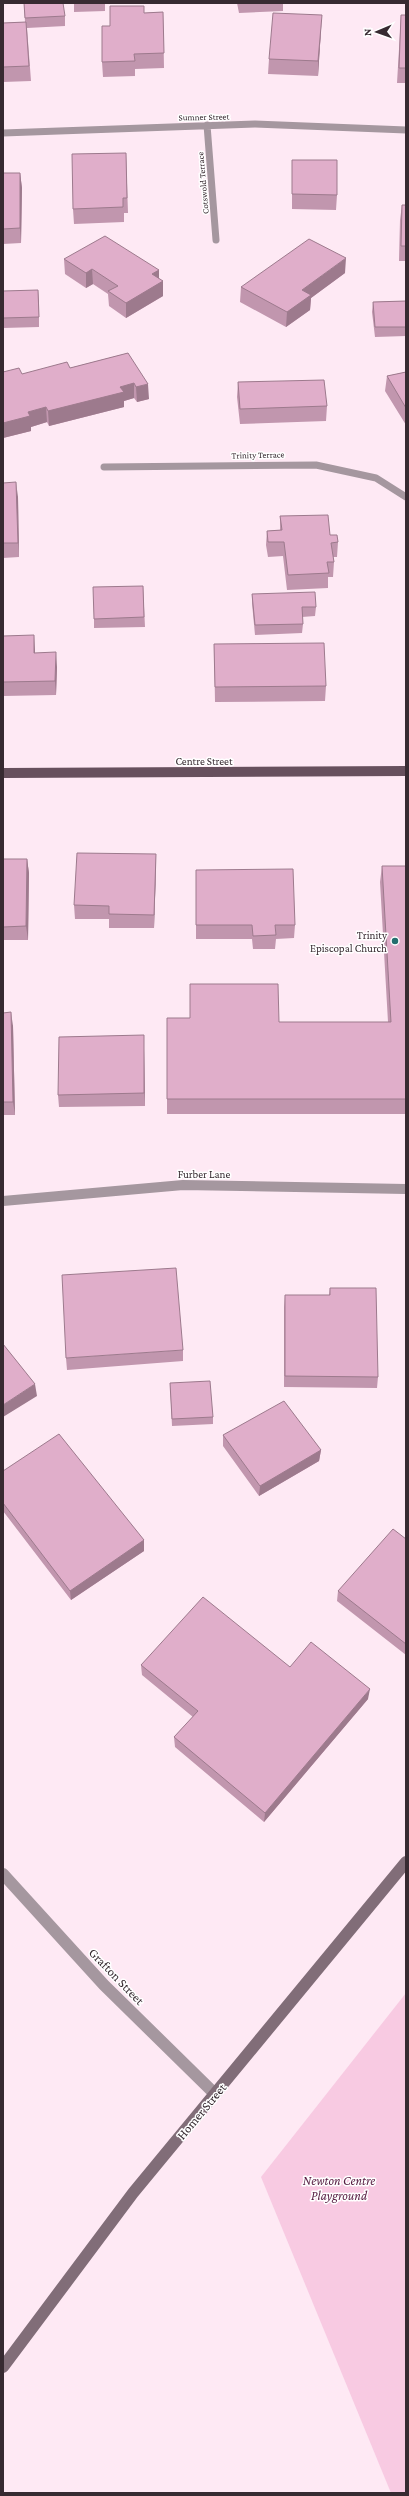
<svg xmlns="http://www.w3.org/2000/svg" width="409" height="2496" font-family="'Crimson Pro',serif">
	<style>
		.green { fill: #f8cae2 }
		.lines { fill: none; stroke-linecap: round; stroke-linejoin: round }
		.street-far2 { stroke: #a5979f; stroke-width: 7 }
		.street-far1 { stroke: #a5979f; stroke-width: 10 }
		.street { stroke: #a5979f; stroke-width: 12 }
		.secondary { stroke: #816d78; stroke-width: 12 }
		.primary { stroke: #67505d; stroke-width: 10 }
		.wall { fill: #c196ae }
		.shaded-wall { fill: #9d7a8d }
		.building { fill: #e0aeca; stroke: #9d7a8d }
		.poi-dot { fill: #226e6e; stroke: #fff; stroke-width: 1.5 }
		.labels { text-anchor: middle; stroke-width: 3; stroke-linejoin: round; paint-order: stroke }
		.far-street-label { font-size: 9px; fill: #372a31; stroke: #fff }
		.street-label { font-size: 11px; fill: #372a31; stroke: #fff }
		.poi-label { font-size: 11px; fill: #372a31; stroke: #fff; text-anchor: end }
		.near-street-label { font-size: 13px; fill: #372a31; stroke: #fff }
		.near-park-label { font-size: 13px; font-style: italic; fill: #561b41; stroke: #fff }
	</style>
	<rect width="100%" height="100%" fill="#fee9f4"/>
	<path class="green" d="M406 1993V2493H391L261 2177Z"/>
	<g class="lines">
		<path class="street-far2" d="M207 125 216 240
			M3 133 255 124 406 130
			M104 467 316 465 376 478 406 497"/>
		<path class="street-far1" d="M3 1201 183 1185 406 1189"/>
		<path class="street" d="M3 1874 104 1985 215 2094"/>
		<path class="secondary" d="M3 2367 133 2193 406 1862"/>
		<path class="primary" d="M3 773 406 771"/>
	</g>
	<path class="wall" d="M24 3 65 16V26L27 28 31 81 3 82V23L25 22Z
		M74 3H105V11L74 12Z
		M237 3H283V11L239 13Z
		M163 12 164 68 135 69V76L103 77 102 62 110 26 144 13Z
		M401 15H406V83H397Z
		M321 30 318 76 268 74 269 59Z
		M126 153 128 213H124V222L74 224 73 209Z
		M292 160 337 195 336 210 292 209Z
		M3 173H20L22 188 21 243 3 244Z
		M402 205H406V261H399L400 220Z
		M64 259 159 270V279L163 281V296L126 318 109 306 108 294 93 284 86 288 65 274Z
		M345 273 311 298 310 310 286 327 240 302 241 287Z
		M3 291 39 300V327L3 328Z
		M406 301V336L375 337 372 312 373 302Z
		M128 353 149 399 137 402 134 398 124 401V407L49 426 47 422 31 427V431L3 438V372L22 374 70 368Z
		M406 372V425L385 391 387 376Z
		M238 382 327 406 326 421 240 424 237 397Z
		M3 483 18 497 19 557 3 558Z
		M280 516 330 535 338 542 337 557H333L334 562 333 577H328V588L287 590 283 556 268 557 266 545 267 531 280 530Z
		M143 586 145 627 94 628V619Z
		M252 594 316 607 315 616 302 617 303 624 302 633 255 635 252 603Z
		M3 636 35 650V653L57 667 56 695 3 696Z
		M214 644 326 686 325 701 215 702Z
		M156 854V868L154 928H109V919H75L74 905Z
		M3 859H27L29 873 28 940H3Z
		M382 866H406V1114H167V1099L279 1022H388L380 882Z
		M196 870 295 925 294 938 276 939 275 949H253L252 939H196Z
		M3 1013 13 1026 15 1115H3Z
		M144 1049 145 1106 59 1107 58 1095Z
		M330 1288 378 1377 377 1388 284 1387V1307L285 1295H329Z
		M183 1350V1361L67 1370 66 1358Z
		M170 1383 213 1417V1424L172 1426Z
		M223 1435 321 1450 319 1461 259 1496 223 1446Z
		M3 1471 144 1540V1551L71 1600 3 1511Z
		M406 1539V1655L337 1601 338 1591Z
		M141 1665 290 1667 368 1699 264 1822 175 1747 174 1737 193 1717 142 1675Z"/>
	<path class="shaded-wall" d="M322 15 321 30 318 76V61Z
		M20 173 22 188 21 243 20 228Z
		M346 258 345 273 311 298 310 310 286 327 287 312 302 290Z
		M92 269 93 284 86 288V273Z
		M159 270V283L163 281V296L126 318V303L152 274Z
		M38 290 39 300V327V317Z
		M134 383V398L124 401V407L49 426 48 411 120 387Z
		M148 384 149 399 137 402 136 387Z
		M46 407 47 422 31 427V431L3 438V423L28 412Z
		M16 482 18 497 19 557 18 543Z
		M34 635 35 650V667L34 653Z
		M56 652 57 667 56 695 55 681Z
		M156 854V868L154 928V915Z
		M27 859 29 873 28 940 26 926Z
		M11 1012 13 1026 15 1115 13 1102Z
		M144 1035V1049L145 1106 144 1093Z
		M35 1384 37 1396 3 1417V1405Z
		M321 1450 319 1461 259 1496 260 1486Z
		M144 1540V1551L71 1600 70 1591Z
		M370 1689 368 1699 264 1822 265 1813Z"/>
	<path class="building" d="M24 3H63L65 16 25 18Z
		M110 6H144V13L163 12 164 53 134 54 135 61 102 62V26H110Z
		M273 13 322 15 318 61 269 59Z
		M401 15H406V68H399Z
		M26 22 29 66 3 67V23Z
		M126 153 127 198H123V207L73 209 72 154Z
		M292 160H337V195L292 194Z
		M3 173H20V228L3 229Z
		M402 205H406V246H401Z
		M105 236 159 270 152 274 163 281 126 303 108 291 118 286 92 269 86 273 64 259Z
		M309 239 346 258 302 290 311 295 287 312 241 287Z
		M38 290 39 317 3 318V291Z
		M406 301V327H375L373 302Z
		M128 353 148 384 136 387 134 383 120 387 124 392 48 411 46 407 28 412 30 416 3 423V372L19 368 22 374 67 362 70 368Z
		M406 372V408L387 376Z
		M324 380 327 406 240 409 238 382Z
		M16 482 18 543H3V483Z
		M328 515 330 535H337L338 542 331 543 334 562H327L329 573 288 575 284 542H268L267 531 282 530 280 516Z
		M143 586 144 617 94 619 93 587Z
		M315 592 316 607H302L303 624 255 625 252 594Z
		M34 635V653L56 652 55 681 3 682V636Z
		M324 643 326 686 215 687 214 644Z
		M77 853 156 854 154 915 109 914V906L74 905Z
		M3 859H27L26 926 3 927Z
		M382 866H406V1099H167V1018H190V984H278L279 1022H391Z
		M293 869 295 925H275L276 935 253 936 252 925H196V870Z
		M11 1012 13 1102H3V1013Z
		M144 1035V1093L58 1095 59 1037Z
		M176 1268 183 1350 66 1358 62 1275Z
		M330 1288H376L378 1377 285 1376V1295H330Z
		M3 1344 35 1384 3 1405Z
		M210 1381 213 1417 172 1419 170 1383Z
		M284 1401 321 1450 260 1486 223 1435Z
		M59 1434 144 1540 70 1591 3 1503V1471Z
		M393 1529 406 1539V1644L338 1591Z
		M203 1597 290 1667 311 1642 370 1689 265 1813 174 1737 198 1711 141 1665Z"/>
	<circle class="poi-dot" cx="395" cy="941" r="4"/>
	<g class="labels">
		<g class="far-street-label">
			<text transform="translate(204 117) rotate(-1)" y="3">Sumner Street</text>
			<text transform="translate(203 183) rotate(-95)" y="3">Cotswold Terrace</text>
			<text transform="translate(258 455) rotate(-1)" y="3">Trinity Terrace</text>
		</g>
		<g class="street-label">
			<text x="204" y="765">Centre Street</text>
			<text x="204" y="1178">Furber Lane</text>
		</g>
		<g class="poi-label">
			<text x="387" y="939">Trinity<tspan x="387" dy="13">Episcopal Church</tspan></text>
		</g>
		<g class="near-street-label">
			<text transform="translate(117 1976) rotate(46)" y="5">Grafton Street</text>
			<text transform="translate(201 2111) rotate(-50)" y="5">Homer Street</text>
		</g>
		<g class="near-park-label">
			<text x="339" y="2185">Newton Centre<tspan x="339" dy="15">Playground</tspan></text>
		</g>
	</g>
	<rect width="409" height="2496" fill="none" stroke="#372a31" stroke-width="8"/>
	<g transform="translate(377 32) rotate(268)" stroke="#ffffff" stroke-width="3" paint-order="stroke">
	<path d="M0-3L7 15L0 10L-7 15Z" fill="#372a31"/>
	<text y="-6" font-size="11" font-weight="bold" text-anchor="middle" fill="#372a31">N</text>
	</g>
</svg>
